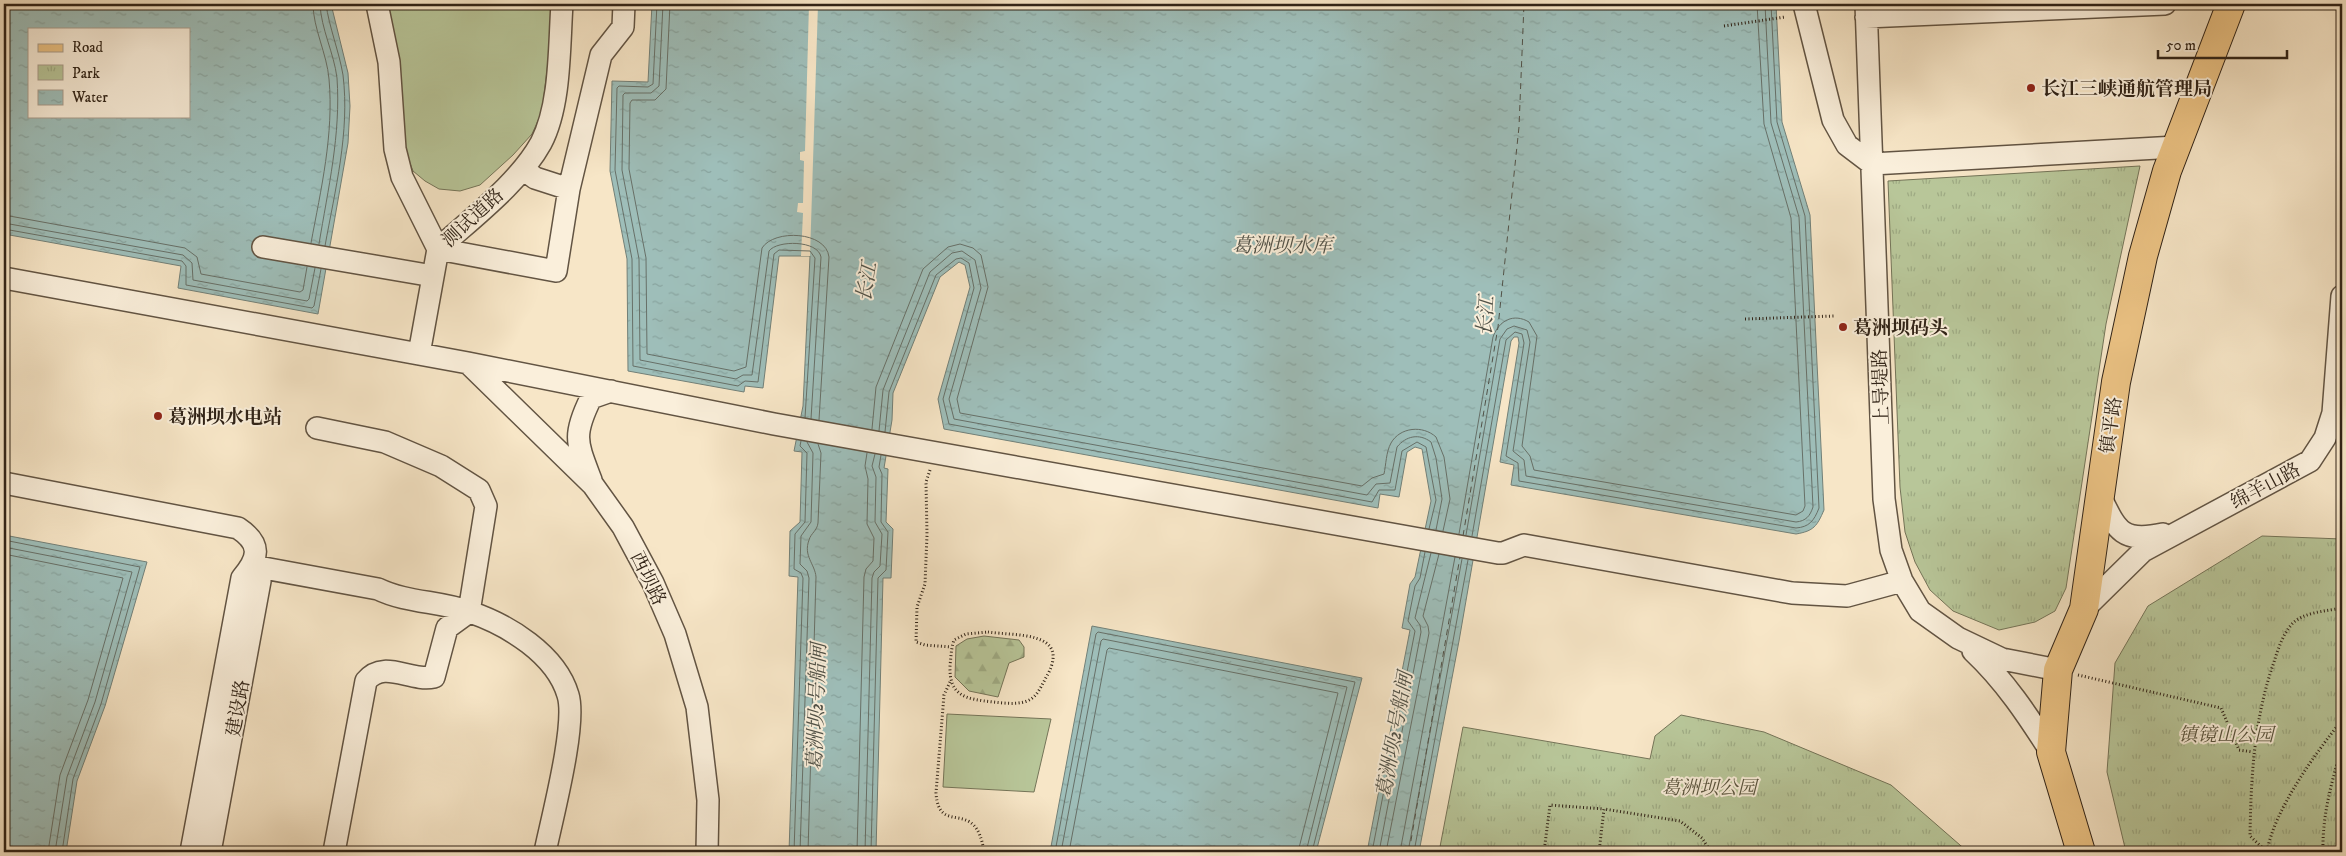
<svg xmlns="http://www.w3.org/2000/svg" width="2346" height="856" font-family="'IM FELL DW Pica','Noto Serif SC',serif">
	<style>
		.green { fill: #b8c699; stroke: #747458 }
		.forest { fill: url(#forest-firs); stroke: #747458 }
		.park { fill: url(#park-tufts); stroke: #747458 }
		.water { fill: url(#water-ripples); stroke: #728078; fill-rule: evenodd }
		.pier { fill: #f7e6c7 }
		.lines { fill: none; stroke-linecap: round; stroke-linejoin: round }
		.shore { stroke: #677068; stroke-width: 1 }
		.ferry { stroke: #515248; stroke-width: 1; stroke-dasharray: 6 5; stroke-linecap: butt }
		.minor-casing { stroke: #625443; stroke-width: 24 }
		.major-casing { stroke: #302317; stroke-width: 30 }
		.path { stroke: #302317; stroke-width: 3; stroke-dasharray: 1 2.5; stroke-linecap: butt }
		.minor { stroke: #faefdb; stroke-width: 21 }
		.major { stroke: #ecc384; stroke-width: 28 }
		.poi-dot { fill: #8f2418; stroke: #faefdb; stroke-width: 2 }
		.labels { text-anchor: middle; stroke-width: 4; stroke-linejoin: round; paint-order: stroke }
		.poi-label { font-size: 19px; font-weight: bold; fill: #302317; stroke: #faefdb; text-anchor: start }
		.street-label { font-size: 19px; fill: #302317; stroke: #faefdb }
		.park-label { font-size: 19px; font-style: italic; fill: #59543e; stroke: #faefdb }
		.water-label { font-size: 20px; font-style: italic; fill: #515248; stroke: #faefdb }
	</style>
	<defs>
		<pattern id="forest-firs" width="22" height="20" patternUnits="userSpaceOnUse" patternTransform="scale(1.25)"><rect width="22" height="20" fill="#b8c699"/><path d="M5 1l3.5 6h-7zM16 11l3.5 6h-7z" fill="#9eaa83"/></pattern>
		<pattern id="park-tufts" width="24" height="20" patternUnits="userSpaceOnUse" patternTransform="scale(1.25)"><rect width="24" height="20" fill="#b8c699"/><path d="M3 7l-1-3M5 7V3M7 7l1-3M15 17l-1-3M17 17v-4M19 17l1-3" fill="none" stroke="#9eaa83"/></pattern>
		<pattern id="water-ripples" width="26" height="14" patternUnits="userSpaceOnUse" patternTransform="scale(1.25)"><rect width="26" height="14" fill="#9ebeb9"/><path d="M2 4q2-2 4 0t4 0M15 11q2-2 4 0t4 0" fill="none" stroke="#88a39e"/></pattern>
	</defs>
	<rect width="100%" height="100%" fill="#f7e6c7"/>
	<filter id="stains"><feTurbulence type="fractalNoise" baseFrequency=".004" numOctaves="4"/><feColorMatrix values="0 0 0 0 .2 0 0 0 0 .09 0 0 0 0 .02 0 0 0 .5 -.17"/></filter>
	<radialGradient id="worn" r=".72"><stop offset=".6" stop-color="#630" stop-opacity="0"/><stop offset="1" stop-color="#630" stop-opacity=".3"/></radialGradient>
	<path class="green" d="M384 4H555L542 112 532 134 513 155 480 185 460 191 439 189 425 181 413 171 405 151Z
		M947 714 1051 719 1034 792 943 787Z"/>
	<path class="forest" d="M984 636 1019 640 1024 647V657L1009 663 998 697 969 691 955 677 956 646 967 639Z"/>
	<path class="park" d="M2140 166 2106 324 2066 588 2055 611 2035 622 1999 630 1953 611 1930 590 1915 562 1905 532 1900 487 1888 181Z
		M2262 536 2342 539V852H2126L2107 772 2115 663 2148 606Z
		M1681 715 1764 732 1891 785 1968 852H1439L1463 727 1650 759 1655 736Z"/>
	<path class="water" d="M4 4H331L348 73 350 106 348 143 318 314 178 288 181 266 4 234ZM29 29H189V116H29Z
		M652 4H1776L1782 122 1810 215 1824 510C1817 526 1814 531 1796 534L1511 485 1514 465 1500 462 1519 343 1518 337H1514L1511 341 1459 641 1419 852H1367L1410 630 1402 628 1410 584 1415 577 1431 501 1422 449 1415 447 1407 452 1399 497 1380 494 1378 508 944 429 938 399 970 287 965 265 959 262 940 277 893 393 892 420 884 468 888 469 886 522 893 529 891 578H883L876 852H789L798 577 789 576 790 531 800 522 802 452 794 451 803 406 810 256H779L763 388 745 386 744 392 628 371 627 259 610 171 612 81 648 82Z
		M4 535 147 562 105 706 77 781 66 852H4Z
		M1092 626 1362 678 1316 852H1050Z"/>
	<path class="pier" d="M809 4H818L810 256H801L803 213 797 212 798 203H803L804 161 800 160V152L805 151Z"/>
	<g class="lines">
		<path class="shore" d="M657 4 653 84 648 87 619 86 617 88 615 170 632 259 633 366 738 386 745 381 758 382 774 254 779 250 810 251 815 258 805 418
			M663 4 659 86 651 93H625L623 95 622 170 639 259 640 360 736 379 743 375H752L769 251C777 240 818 240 821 257L811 419
			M670 4 666 89 655 100H632L630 103 629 169 646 258 647 354 734 371 746 367 762 248C774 229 826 231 829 257L819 420
			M4 215 185 248 197 257 201 274 300 292 303 290 307 267
			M4 223 183 255 192 263 193 280 307 301 309 299 315 268
			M4 229 182 261 186 266V285L312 308 314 306 321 269
			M311 243C321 189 334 134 329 79 327 54 313 28 313 4
			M319 244C328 189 341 134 337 78 334 53 321 29 320 4
			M325 246C335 190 350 132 343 75 339 51 329 27 326 4
			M872 429 876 387 923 269 948 247 960 244 973 248 981 255 988 287 957 399 960 413 1362 486 1372 478 1384 474C1386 465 1386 452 1391 443 1400 427 1423 425 1436 437L1444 457 1450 499 1443 531
			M879 431 883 390 930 272 952 253 962 251 975 260 981 288 949 399 954 419 1367 495 1376 484 1390 483 1397 447C1406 436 1419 433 1431 442L1436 458 1442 499 1436 530
			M885 432 889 392 936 275 956 259 961 258 969 263 974 288 943 399 949 424 1372 502 1379 490H1395L1402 451 1417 442 1426 447 1436 500 1429 529
			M1459 534 1493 337C1499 320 1514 313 1529 322L1537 336 1522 446 1530 456 1534 470 1796 515 1803 511 1805 506 1791 218 1764 124 1757 4
			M1466 535 1500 339 1507 329 1514 326 1527 330 1530 342 1513 451 1524 460 1526 476 1796 522C1806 521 1810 516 1813 507L1799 217 1771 123 1765 4
			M1472 536 1506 340 1515 332 1522 334 1524 343 1506 456 1518 463 1519 481 1796 528C1809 527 1814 521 1819 508L1805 216 1777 122 1771 4
			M4 540 140 567 101 704 73 779 62 852
			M4 547 132 572 95 702 67 777 55 852
			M4 554 123 578 88 700 60 775 48 852
			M794 852 803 578 801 573 794 569 795 534 805 522 807 453 800 446 801 441
			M800 852 809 578 807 571 800 564 801 536 811 522 813 453 807 442
			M808 852 816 577C815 564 803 556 809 540 811 533 817 531 818 523L821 453 818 444
			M857 852 864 577 866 569 873 561 874 538 867 524 868 479 865 466 867 453
			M865 852 872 578 874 572 880 566 882 534 875 522 876 477 872 466 875 454
			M871 852 878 578 886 570 888 532 881 522 882 474 879 467 881 455
			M1055 852 1096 634 1098 632 1355 682 1312 852
			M1061 852 1101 641 1103 639 1347 687 1306 852
			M1069 852 1107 650 1109 648 1338 693 1298 852
			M1372 852 1415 631 1408 621 1415 586 1420 578 1425 552
			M1379 852 1421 632 1420 625 1415 618 1431 553
			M1386 852 1429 633 1428 626 1423 616 1439 554
			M1400 852 1455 557
			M1408 852 1462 559
			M1414 852 1468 560"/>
		<path class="ferry" d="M1463 536 1498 327 1519 127 1524 4
			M1409 852 1460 557"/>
		<defs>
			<path id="minor" d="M377 4 389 62 395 149 402 177 438 249C472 218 519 183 541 143 561 105 559 46 562 4
				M1804 4 1833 120 1847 145 1872 164 2176 147
				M1866 4 1884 499 1891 550 1902 581 1920 611 1958 638 2002 659 2058 670
				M1866 17 2165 4
				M523 169 535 178 569 189
				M263 247 433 276
				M4 278 468 363 774 424 1498 553H1503L1524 545 1792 593 1847 596 1902 581
				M419 354 438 249 556 271 569 189 601 55 623 27 624 4
				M468 363 593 485 623 527 653 583 675 634 697 707 708 800 707 852
				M317 428 385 442 441 466 479 490 486 506 469 612 447 628 434 677C410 682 384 659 366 681L334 852
				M591 480C577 443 572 436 591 398L611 391
				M4 483 238 528C262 544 259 558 242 578L191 852
				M2100 496C2117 531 2122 543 2163 534
				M253 566 378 589C407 603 440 601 470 612 508 625 556 654 568 695 577 724 552 818 545 852
				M2084 609 2143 551 2310 461 2325 438 2333 413 2342 296
				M1973 651C2005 681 2028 716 2051 752
				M210 852 260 581 253 566"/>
			<path id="major" d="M2081 852 2051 752 2058 670 2084 609 2116 382 2143 256 2167 171 2231 4"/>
		</defs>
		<use href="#minor" class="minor-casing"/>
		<use href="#major" class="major-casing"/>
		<path class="path" d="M1724 26 1785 17
			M1745 319 1834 316
			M930 470 926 482 927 535 925 584 917 607 916 642 925 645 951 647
			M2342 608C2327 611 2303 612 2292 624 2283 634 2278 649 2274 662 2254 719 2251 776 2250 836L2267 852C2274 810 2315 754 2342 720
			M988 632C1016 636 1070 631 1048 674 1042 684 1038 697 1027 701 1016 705 1004 703 993 702 967 699 949 697 950 666 951 657 951 649 954 640L966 634Z
			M2078 675 2221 708 2239 750 2253 752
			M950 682 944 695 936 793C939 838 976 795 984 852
			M1544 852 1550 805 1604 809
			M1599 852 1604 809 1680 821 1702 838 1711 852
			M2323 852C2322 815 2332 781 2342 746"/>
		<use href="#minor" class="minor"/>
		<use href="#major" class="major"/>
	</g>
	<g class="poi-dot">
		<circle cx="2031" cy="88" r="5"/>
		<circle cx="1843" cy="327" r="5"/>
		<circle cx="158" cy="416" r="5"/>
	</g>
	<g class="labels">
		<g class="poi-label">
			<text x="2041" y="95">长江三峡通航管理局</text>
			<text x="1853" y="334">葛洲坝码头</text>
			<text x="168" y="423">葛洲坝水电站</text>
		</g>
		<g class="street-label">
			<text transform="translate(472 217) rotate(-43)" y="7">测试道路</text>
			<text transform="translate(1880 387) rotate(-92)" y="7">上导堤路</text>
			<text transform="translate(2110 425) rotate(-82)" y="7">镇平路</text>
			<text transform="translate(2265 485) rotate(-28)" y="7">绵羊山路</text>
			<text transform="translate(649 578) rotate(64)" y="7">西坝路</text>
			<text transform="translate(237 708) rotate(-80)" y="7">建设路</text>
		</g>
		<g class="park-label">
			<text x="2226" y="741">镇镜山公园</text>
			<text x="1709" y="794">葛洲坝公园</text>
		</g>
		<g class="water-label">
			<text x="1282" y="252">葛洲坝水库</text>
			<text transform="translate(866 282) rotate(-81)" y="7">长江</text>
			<text transform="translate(1485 316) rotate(-86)" y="7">长江</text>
			<text transform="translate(816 707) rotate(-88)" y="7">葛洲坝2号船闸</text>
			<text transform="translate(1394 735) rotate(-80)" y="7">葛洲坝2号船闸</text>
		</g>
	</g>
	<rect width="2346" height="856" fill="none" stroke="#f7e6c7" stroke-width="20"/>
	<rect x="5" y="5" width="2336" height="846" fill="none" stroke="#302317" stroke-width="2.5"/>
	<rect x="10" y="10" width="2326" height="836" fill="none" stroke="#302317"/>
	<rect x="28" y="28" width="162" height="90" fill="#faefdb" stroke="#a99d8d"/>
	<rect x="38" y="44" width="25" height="8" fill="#ecc384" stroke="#a99d8d"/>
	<text x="72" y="52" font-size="15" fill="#302317">Road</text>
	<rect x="38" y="65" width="25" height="15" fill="url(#park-tufts)" stroke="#a99d8d"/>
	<text x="72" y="78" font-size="15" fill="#302317">Park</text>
	<rect x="38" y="90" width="25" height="15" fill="url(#water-ripples)" stroke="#a99d8d"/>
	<text x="72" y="102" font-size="15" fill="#302317">Water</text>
	<path d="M2158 50v8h129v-8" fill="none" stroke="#302317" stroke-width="2.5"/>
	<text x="2166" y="50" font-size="15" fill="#302317" stroke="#faefdb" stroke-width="4" paint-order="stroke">50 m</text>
	<rect width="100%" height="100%" filter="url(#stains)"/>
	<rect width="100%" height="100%" fill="url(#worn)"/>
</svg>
